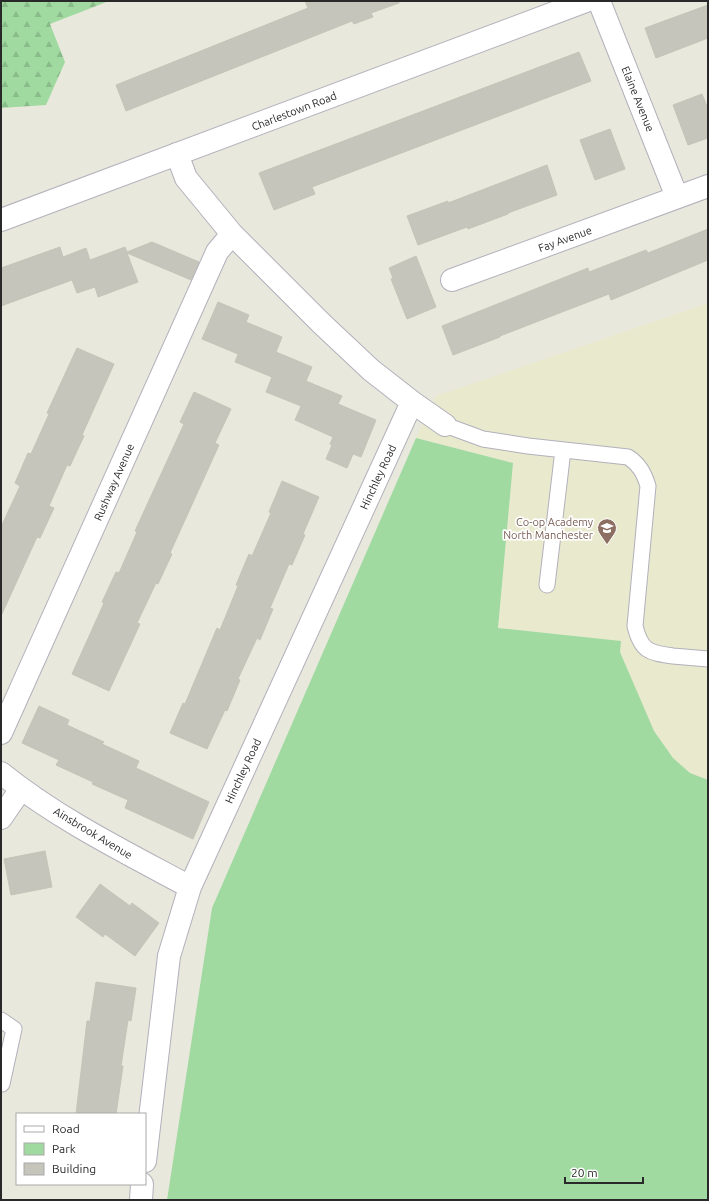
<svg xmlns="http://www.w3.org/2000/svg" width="709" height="1201" font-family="Ubuntu,sans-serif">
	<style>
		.education { fill: #e9e9ce }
		.green { fill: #a0daa0 }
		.forest { fill: url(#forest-firs) }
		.building { fill: #c5c5bb; stroke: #c4c4b7 }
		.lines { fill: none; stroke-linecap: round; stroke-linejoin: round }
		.service-casing { stroke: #b2b0bb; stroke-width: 17 }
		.minor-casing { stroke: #b2b0bb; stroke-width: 24 }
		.tertiary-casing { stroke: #b2b0bb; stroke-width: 24 }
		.service { stroke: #fff; stroke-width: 15 }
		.minor { stroke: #fff; stroke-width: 22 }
		.tertiary { stroke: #fff; stroke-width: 22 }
		.labels { text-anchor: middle; stroke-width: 3.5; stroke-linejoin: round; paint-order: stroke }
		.street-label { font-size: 11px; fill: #292929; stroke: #fff }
		.education-label { font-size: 11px; fill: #785e54; stroke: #fff; text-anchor: end }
	</style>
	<defs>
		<pattern id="forest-firs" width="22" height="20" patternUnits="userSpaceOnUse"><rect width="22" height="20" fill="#a0daa0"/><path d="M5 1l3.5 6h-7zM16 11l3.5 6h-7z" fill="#8abb8a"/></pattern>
	</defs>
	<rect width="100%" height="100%" fill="#e9e8dd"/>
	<path class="education" d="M708 303V780L690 773 673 758 654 731 620 652V641L498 628 513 463 416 438 436 396Z"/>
	<path class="green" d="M416 438 513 463 498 628 621 641 620 652 654 731 673 758 690 773 708 780V1200H167L212 908Z"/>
	<path class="forest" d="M1 1H109L50 24 65 62 46 105 1 108Z"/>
	<path class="building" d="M305 1H399V3L371 13 373 17 354 24 352 21 126 111 116 85 308 8Z
		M708 5V38L656 58 645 28Z
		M579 52 591 81 312 187 315 194 274 210 259 173Z
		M702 94 708 109V138L688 145 673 105Z
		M610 129 625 169 595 180 580 140Z
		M547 165 557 195 508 213V214L468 229 467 227 418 245 407 216 448 201V203Z
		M708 229V260L611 300 609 294 549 317 500 336V337L453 355 442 326 588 268 589 272 646 250 648 253Z
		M152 242 199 262 191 280 127 253 138 282 98 297 95 287 77 293 72 280 1 306V268L60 247 63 257 86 248 90 260 125 247 127 252Z
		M416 256 436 307 407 319 391 279 393 278 389 268Z
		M218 302 249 315 246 322 282 337 276 352 312 367 306 381 342 396 338 404 376 420 361 457 353 454 347 468 326 459 332 445 330 444 333 437 295 420 301 406 266 392 272 377 235 362 238 354 202 339Z
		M77 348 114 364 82 435 84 436 70 466 67 465 49 506 54 508 40 538 37 537 1 616V527L20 486 15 483 28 453 31 454 49 414 47 413Z
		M194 392 231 409 215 443 219 445 170 553 172 554 158 584 156 583 137 623 140 624 109 691 72 674 104 603 102 602 116 572 119 573 137 532 135 531 184 424 180 422Z
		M282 481 319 497 303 534 305 535 292 565 289 564 270 608 273 609 260 640 257 638 238 679 240 680 227 711 225 710 207 749 170 733 183 703 185 704 217 628 220 630 238 586 236 585 249 554 252 556 271 513 269 512Z
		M39 706 69 720 67 725 104 742 102 744 139 761 136 768 209 802 193 839 125 808 128 800 92 784 93 782 56 765 59 760 22 743Z
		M45 851 52 887 11 895 4 859Z
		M100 884 130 906 132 903 159 923 135 956 105 934 103 937 76 917Z
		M96 982 136 988 131 1021 128 1020 121 1066H123L116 1114H76L87 1021H90Z"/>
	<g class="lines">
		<defs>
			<path id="service" d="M445 425 483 439 528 446 628 457C639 464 644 473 648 486L635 626C641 651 649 653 673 656 685 657 696 658 708 659
				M547 585 563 450
				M1 1020 14 1029 2 1084"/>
			<path id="minor" d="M599 1 677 197
				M177 154 186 178 232 234 321 323 371 370 412 402 445 425
				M452 280 708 186
				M1 733 217 252 232 234
				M1 773C58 819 125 852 190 887
				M1 818 21 789
				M145 1161 169 956 190 887 412 402
				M141 1200 142 1184"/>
			<path id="tertiary" d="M1 220 586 1"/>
		</defs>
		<use href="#service" class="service-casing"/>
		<use href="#minor" class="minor-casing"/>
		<use href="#tertiary" class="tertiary-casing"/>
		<use href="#service" class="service"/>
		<use href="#minor" class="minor"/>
		<use href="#tertiary" class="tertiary"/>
	</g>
	<defs>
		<symbol id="school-pin" viewBox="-11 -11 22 30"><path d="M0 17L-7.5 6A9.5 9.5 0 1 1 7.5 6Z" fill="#8d6e63" stroke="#fff"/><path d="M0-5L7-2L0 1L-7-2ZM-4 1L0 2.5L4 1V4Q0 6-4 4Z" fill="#fff"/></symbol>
	</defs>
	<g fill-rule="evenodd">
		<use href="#school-pin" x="596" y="517" width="22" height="30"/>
	</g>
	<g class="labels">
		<g class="street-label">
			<text transform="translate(638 99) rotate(68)" y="4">Elaine Avenue</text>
			<text transform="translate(294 111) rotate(-21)" y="4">Charlestown Road</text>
			<text transform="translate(565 239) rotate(-20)" y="4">Fay Avenue</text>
			<text transform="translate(378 477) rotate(-65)" y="4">Hinchley Road</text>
			<text transform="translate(114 482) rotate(-66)" y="4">Rushway Avenue</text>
			<text transform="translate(243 771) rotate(-65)" y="4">Hinchley Road</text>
			<text transform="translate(93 833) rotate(31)" y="4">Ainsbrook Avenue</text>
		</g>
		<g class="education-label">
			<text x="593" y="526">Co-op Academy<tspan x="593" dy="13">North Manchester</tspan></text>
		</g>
	</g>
	<rect width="709" height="1201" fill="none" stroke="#292929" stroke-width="4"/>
	<rect x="16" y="1113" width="130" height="72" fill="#ffffff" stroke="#a9a9a9"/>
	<rect x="24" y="1126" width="20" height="6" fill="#ffffff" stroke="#a9a9a9"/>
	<text x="52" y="1133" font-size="12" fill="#292929">Road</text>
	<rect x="24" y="1143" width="20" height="12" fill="#a0daa0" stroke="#a9a9a9"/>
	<text x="52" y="1153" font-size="12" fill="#292929">Park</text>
	<rect x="24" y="1163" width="20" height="12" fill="#c5c5bb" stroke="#a9a9a9"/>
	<text x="52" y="1173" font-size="12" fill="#292929">Building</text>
	<path d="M565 1177v6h78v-6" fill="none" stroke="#292929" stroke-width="2"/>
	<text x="571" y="1177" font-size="12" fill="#292929" stroke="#ffffff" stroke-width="3" paint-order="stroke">20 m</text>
</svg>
